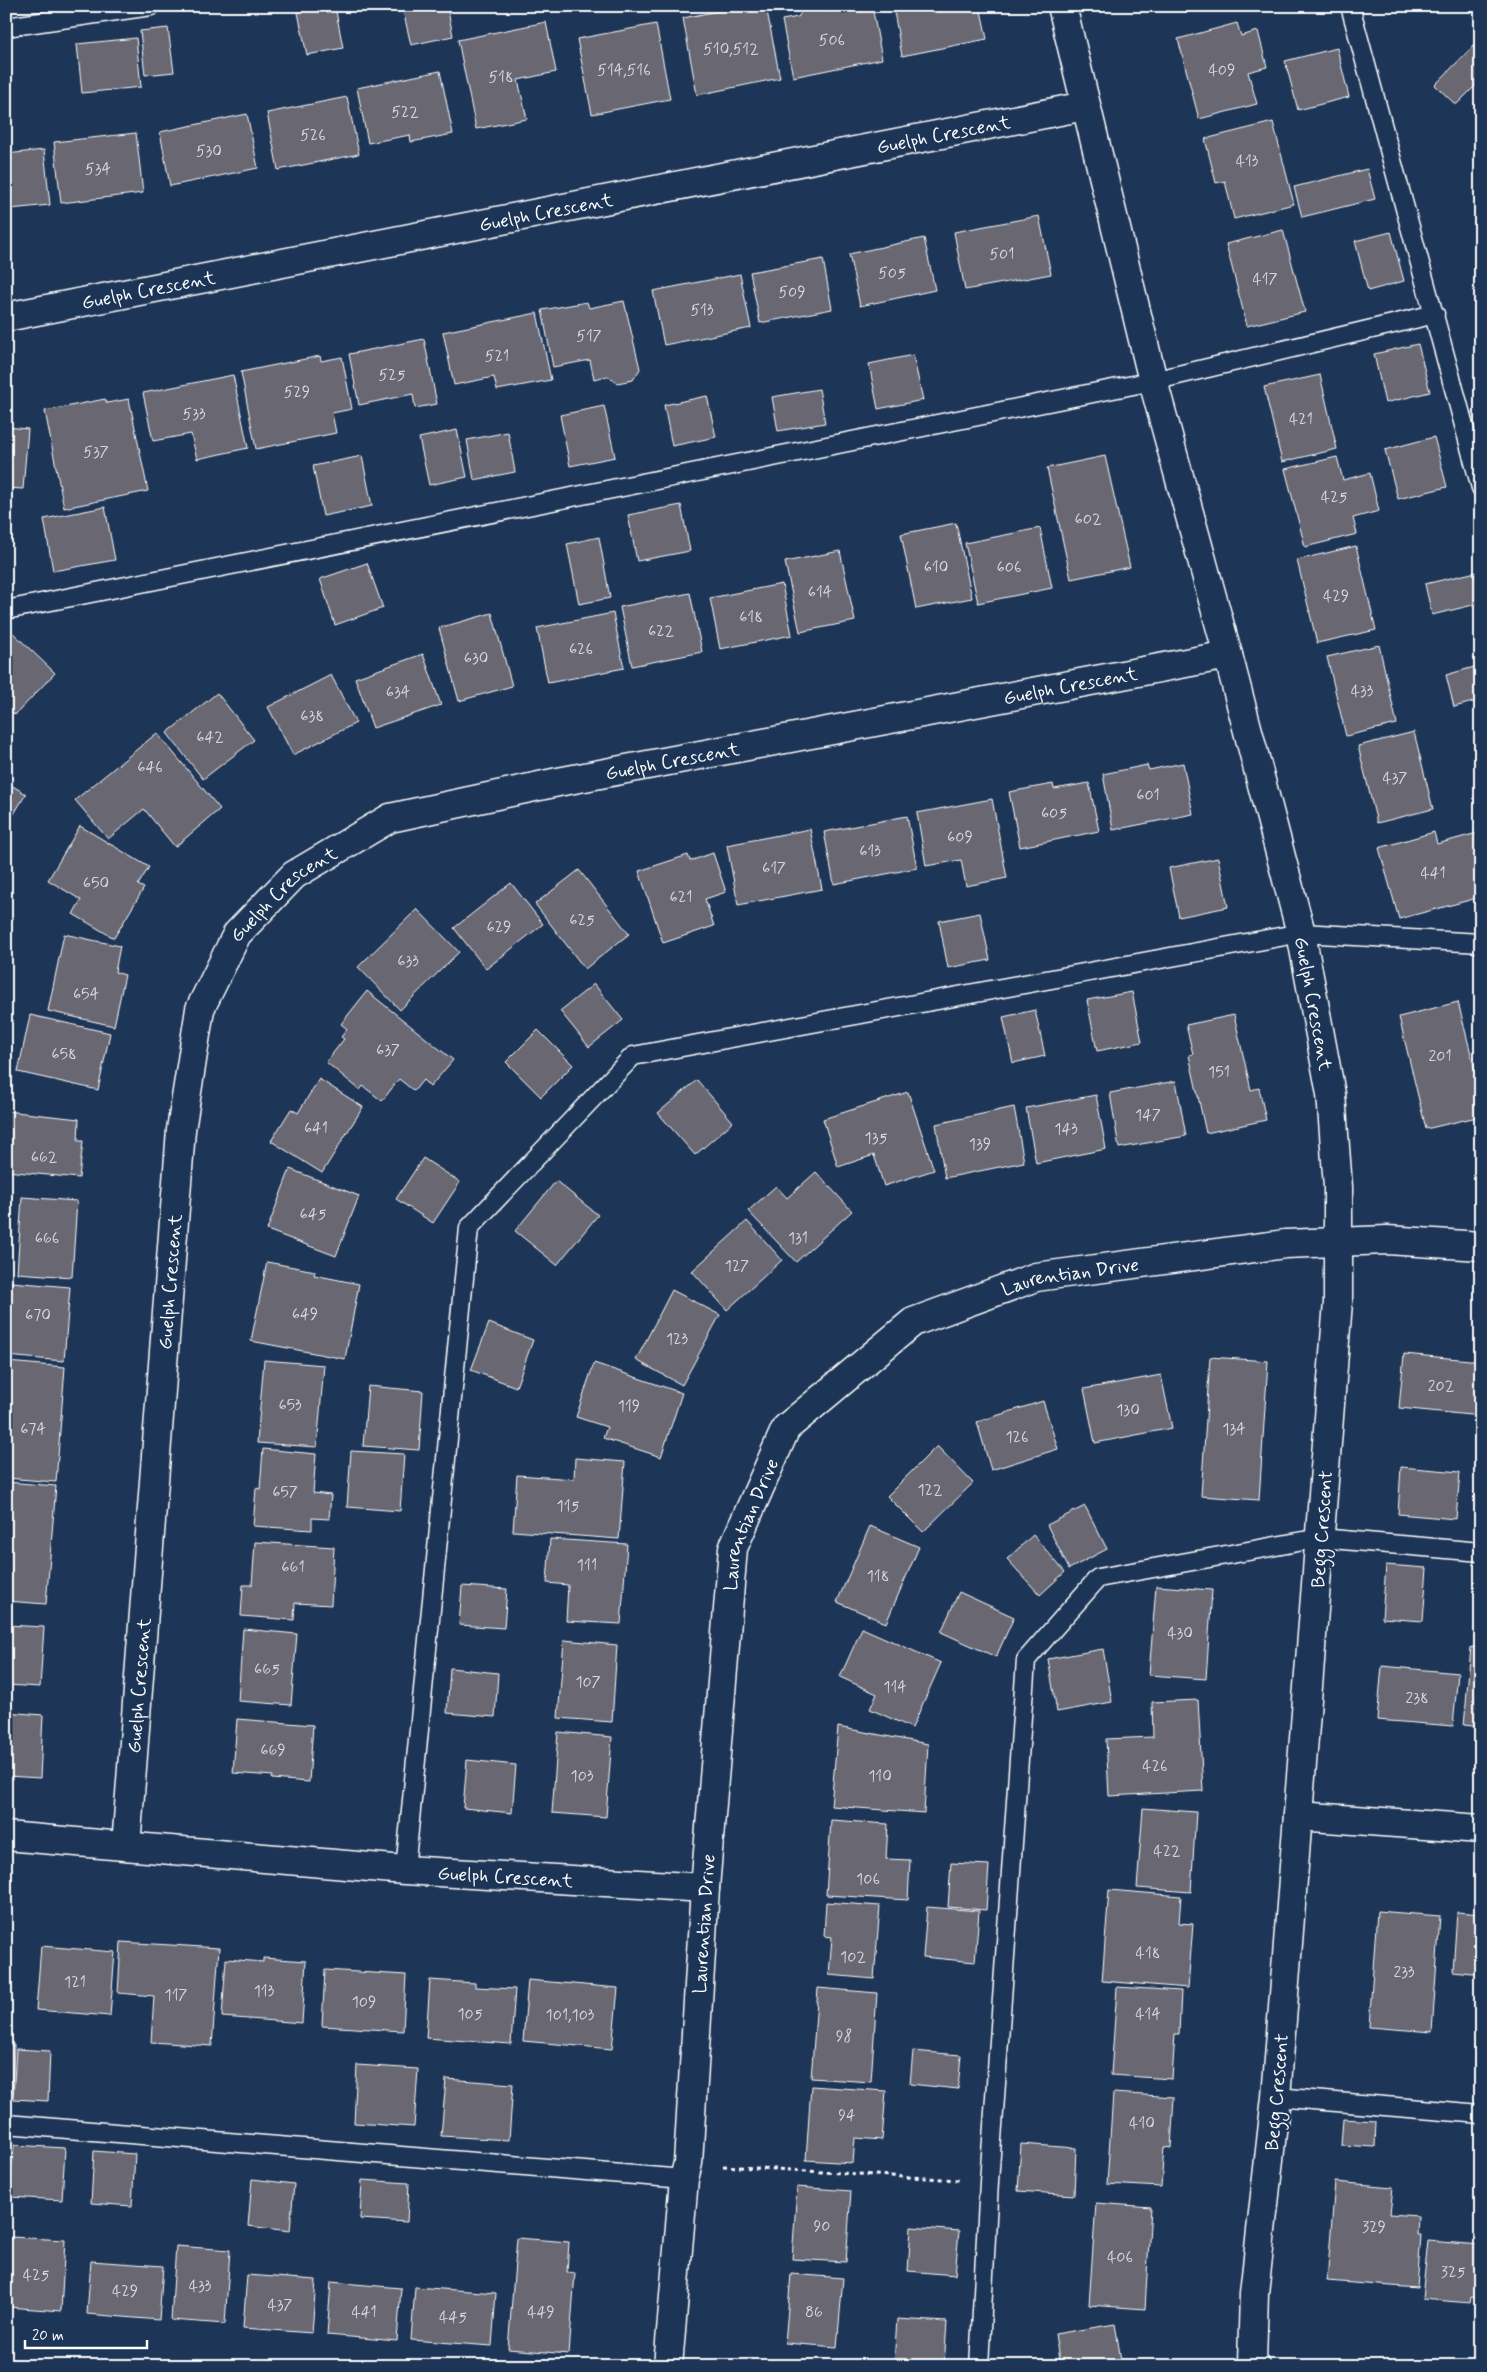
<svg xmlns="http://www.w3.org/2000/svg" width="1487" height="2372" font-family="Mynerve,sans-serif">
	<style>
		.building { fill: #696872; stroke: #fff }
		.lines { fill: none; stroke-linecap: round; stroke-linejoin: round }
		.lane-casing { stroke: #fff; stroke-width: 21 }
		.street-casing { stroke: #fff; stroke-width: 31 }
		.path { stroke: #fff; stroke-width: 3; stroke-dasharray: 4 4; stroke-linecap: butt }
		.lane { stroke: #1d3557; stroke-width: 18 }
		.street { stroke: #1d3557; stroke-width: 28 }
		.labels { text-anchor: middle; stroke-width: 4.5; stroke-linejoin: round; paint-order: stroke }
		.number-label { font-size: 16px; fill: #dad9dc }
		.street-label { font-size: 19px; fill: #fff; stroke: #1d3557 }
	</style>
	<rect width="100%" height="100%" fill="#1d3557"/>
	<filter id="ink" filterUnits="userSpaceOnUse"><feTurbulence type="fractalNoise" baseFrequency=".02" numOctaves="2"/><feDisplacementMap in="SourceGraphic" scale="10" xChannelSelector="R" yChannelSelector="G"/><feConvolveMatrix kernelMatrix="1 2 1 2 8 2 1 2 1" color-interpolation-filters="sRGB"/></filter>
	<g filter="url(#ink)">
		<path class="building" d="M308 6H335L343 48 307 55 297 8Z
			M402 6H447L453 36 411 45Z
			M743 6H766L780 78 697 95 683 18Z
			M806 6H817L825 12 853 6H872L882 59 793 77 782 20 798 17Z
			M893 6H980L987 39 902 56Z
			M546 22 556 72 518 80 527 119 476 129 458 40Z
			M1237 23 1241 36 1258 31 1267 67 1248 72 1257 104 1199 119 1178 39Z
			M656 24 670 99 592 114 577 39Z
			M168 28 174 72 145 75 140 31Z
			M136 38 141 87 82 93 77 44Z
			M1481 38V80L1456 105 1435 85Z
			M1337 48 1349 97 1298 110 1285 61Z
			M440 71 453 134 411 142 410 135 368 143 357 88Z
			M347 97 359 154 278 170 267 113Z
			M247 114 258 168 170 186 160 132Z
			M1273 122 1294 204 1234 219 1225 181 1216 183 1205 139Z
			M136 133 143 193 61 203 54 142Z
			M44 150 50 205 10 209V212H6V154Z
			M1367 169 1375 199 1302 217 1294 187Z
			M1039 216 1051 274 965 290 954 232Z
			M1283 230 1305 312 1247 326 1226 244Z
			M1391 232 1404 281 1368 291 1355 241Z
			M924 238 935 290 860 306 849 254Z
			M823 259 832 309 760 323 750 272Z
			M740 274 751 328 664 345 653 291Z
			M624 301 640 369 633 380 617 383 608 376 594 379 590 360 553 367 542 310 587 302 589 308Z
			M537 313 551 380 497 390 494 377 454 385 443 332Z
			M424 339 437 404 415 408 413 394 359 405 349 354Z
			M1418 344 1430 392 1385 403 1374 354Z
			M913 355 923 400 878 409 869 364Z
			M320 356 321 361 342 357 352 409 332 413 336 433 256 449 241 372Z
			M233 375 248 448 197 459 191 434 153 441 143 393Z
			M1320 375 1337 449 1282 462 1264 387Z
			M819 389 825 423 778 431 772 397Z
			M707 396 716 437 672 446 664 405Z
			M105 399 107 403 129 399 148 491 64 508 45 411Z
			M604 406 615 457 570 466 560 415Z
			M6 427 28 429 23 489 6 488Z
			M457 430 467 477 429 485 419 438Z
			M508 432 515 472 474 480 467 440Z
			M1434 437 1447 487 1398 499 1385 450Z
			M362 456 372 506 323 516 313 466Z
			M1105 456 1130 567 1071 579 1047 468Z
			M1337 457 1343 480 1370 473 1379 511 1353 518 1357 534 1305 547 1285 469Z
			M681 505 690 551 637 561 628 515Z
			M105 507 115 560 53 571 44 519Z
			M956 523 972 598 916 609 901 534Z
			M1040 528 1052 588 978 603 965 543Z
			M599 537 610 598 579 604 567 544Z
			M1356 546 1376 630 1317 643 1297 560Z
			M840 551 855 621 800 632 785 562Z
			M367 563 383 608 335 625 320 579Z
			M1476 572 1481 603 1432 615 1425 584Z
			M782 584 792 635 720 649 710 598Z
			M690 593 702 652 632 666 620 607Z
			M492 613 512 686 459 701 439 628Z
			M613 613 624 668 548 683 537 628Z
			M9 629 55 673 15 715 6 706V632Z
			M1379 645 1397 724 1346 736 1327 657Z
			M423 654 441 705 373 728 355 678Z
			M1481 665V700L1454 707 1446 675Z
			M331 675 356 723 293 755 268 707Z
			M217 693 254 740 203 779 167 733Z
			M1414 732 1433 809 1377 823 1358 746Z
			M157 733 220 809 175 847 144 809 108 839 75 800Z
			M1183 763 1193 814 1113 830 1103 774 1147 765 1149 770Z
			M6 782 26 794 6 827Z
			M1089 783 1099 831 1020 847 1009 792 1053 784 1054 789Z
			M992 799 1007 878 966 886 961 860 926 866 917 813Z
			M907 816 917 868 834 884 824 832Z
			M80 826 149 867 138 885 144 888 114 938 73 914 81 900 48 880Z
			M810 829 822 889 738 905 727 845Z
			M1434 832 1437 844 1481 832V897L1399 919 1379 848Z
			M713 853 726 892 705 899 714 926 663 943 639 871 688 855 690 861Z
			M1218 858 1228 907 1179 917 1169 868Z
			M579 870 629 934 585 969 535 904Z
			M511 883 543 924 486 969 454 928Z
			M417 909 459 952 400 1010 358 967Z
			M980 913 990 960 948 968 939 921Z
			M64 934 120 946 115 972 125 975 114 1026 48 1011Z
			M594 984 623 1020 589 1047 560 1011Z
			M367 991 453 1060 430 1087 423 1080 414 1091 399 1079 382 1101 363 1086 360 1090 326 1062 344 1039 341 1037 347 1029 341 1024Z
			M1132 992 1142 1042 1097 1051 1087 1000Z
			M1458 1002 1481 1094V1116L1426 1129 1399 1017Z
			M1035 1010 1045 1056 1013 1063 1003 1017Z
			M30 1015 110 1033 98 1090 18 1072Z
			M1234 1015 1251 1090 1259 1088 1266 1120 1206 1133 1189 1055 1193 1054 1186 1025Z
			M538 1030 573 1065 541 1097 506 1062Z
			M319 1079 363 1107 322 1173 271 1141 291 1109 298 1113Z
			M697 1080 733 1122 695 1155 658 1113Z
			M1176 1081 1186 1136 1119 1148 1110 1093Z
			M908 1092 934 1170 884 1186 874 1155 838 1167 823 1119Z
			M1096 1095 1106 1149 1036 1163 1026 1108Z
			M1014 1107 1024 1162 945 1178 936 1124Z
			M6 1111 79 1119 78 1141H83L79 1178 6 1171Z
			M423 1158 460 1182 433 1223 396 1199Z
			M290 1169 359 1196 336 1256 267 1230Z
			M816 1172 852 1211 796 1262 748 1211 776 1186 787 1198Z
			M556 1181 598 1215 557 1265 515 1231Z
			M22 1197 77 1201 72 1277 17 1273Z
			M747 1221 782 1260 727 1310 692 1271Z
			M267 1262 315 1271 314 1275 359 1284 345 1359 251 1341Z
			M11 1282 70 1287 64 1361 6 1356Z
			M672 1290 720 1315 682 1385 636 1360Z
			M489 1323 533 1340 516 1387 471 1370Z
			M1404 1354 1481 1361V1416L1399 1408Z
			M1210 1357 1268 1361 1259 1500 1201 1496Z
			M264 1360 324 1365 317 1447 257 1443Z
			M7 1362 65 1367 56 1482 6 1478Z
			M594 1363 682 1393 661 1457 603 1438 607 1427 576 1417Z
			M1161 1375 1172 1428 1095 1443 1084 1389Z
			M368 1386 423 1391 419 1450 363 1446Z
			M1043 1401 1058 1449 991 1470 977 1422Z
			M937 1446 973 1483 923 1532 887 1496Z
			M263 1449 316 1454 313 1493 331 1495 329 1519 312 1518V1530L253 1526 256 1488 260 1489Z
			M351 1451 404 1454 400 1511 347 1507Z
			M575 1458 625 1462 619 1539 513 1531 517 1475 574 1479Z
			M1401 1467 1460 1472 1456 1519 1398 1514Z
			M6 1482 56 1486 46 1604 6 1601Z
			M1085 1506 1107 1549 1069 1569 1047 1525Z
			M870 1526 919 1547 886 1623 837 1602Z
			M1033 1535 1065 1572 1040 1595 1007 1559Z
			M550 1539 627 1544 621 1624 566 1621 568 1585 547 1583Z
			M255 1542 334 1547 331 1605 295 1603 294 1620 241 1616 243 1585H252Z
			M1386 1565 1427 1568 1423 1621 1382 1618Z
			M462 1586 507 1589 504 1628 459 1625Z
			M1156 1586 1212 1590 1206 1679 1149 1675Z
			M959 1592 1014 1617 996 1657 941 1632Z
			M6 1625 44 1627 40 1687 6 1685Z
			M862 1628 941 1663 912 1728 870 1709 877 1694 840 1677Z
			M243 1629 297 1634 291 1705 238 1701Z
			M564 1640 617 1645 612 1722 558 1718Z
			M1471 1647 1481 1648V1727L1464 1725Z
			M1103 1649 1112 1702 1057 1712 1048 1659Z
			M1382 1666 1458 1673 1453 1726 1377 1720Z
			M450 1668 498 1673 495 1717 447 1713Z
			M1198 1700 1203 1791 1109 1796 1106 1739 1153 1737 1152 1702Z
			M6 1712 43 1715 40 1778 6 1776Z
			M237 1719 313 1725 309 1782 272 1779 273 1776 233 1773Z
			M838 1727 928 1744 924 1813 831 1806Z
			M558 1732 612 1737 606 1817 552 1813Z
			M467 1760 516 1765 512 1813 463 1808Z
			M1143 1808 1196 1812 1191 1892 1137 1888Z
			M831 1820 888 1824 886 1859 910 1860 908 1900 826 1895Z
			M951 1863 989 1865 986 1910 948 1907Z
			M1109 1890 1181 1896 1179 1923 1193 1924 1188 1988 1102 1981Z
			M826 1902 880 1906 874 1979 829 1975 832 1937 824 1936Z
			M927 1907 979 1911 975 1962 923 1957Z
			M1377 1911 1440 1916 1432 2032 1369 2027Z
			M1457 1912 1481 1914V1974L1453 1971Z
			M121 1942 219 1948 212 2046 151 2042 154 1996 118 1993Z
			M41 1946 115 1952 110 2016 36 2010Z
			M263 1958 306 1961 302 2023 222 2017 226 1959 263 1962Z
			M325 1970 406 1975 403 2031 322 2026Z
			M430 1980 475 1983V1987L515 1989 511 2044 426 2038Z
			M528 1980 618 1988 612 2049 523 2041Z
			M1117 1987 1181 1991 1179 2034H1175L1172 2079 1111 2075Z
			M818 1988 877 1993 871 2082 811 2078Z
			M6 2045H14L12 2096H6Z
			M16 2049 50 2051 48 2101 13 2099Z
			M913 2051 961 2055 958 2089 910 2084Z
			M357 2065 418 2069 414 2127 354 2123Z
			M446 2079 513 2084 509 2140 441 2136Z
			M811 2086 886 2091 882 2140 855 2138 853 2163 806 2160Z
			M1113 2093 1174 2097 1171 2148 1164 2147 1161 2187 1107 2184Z
			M1343 2119 1376 2121 1375 2147 1341 2145Z
			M1021 2144 1076 2148 1074 2195 1018 2191Z
			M14 2145 65 2148 62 2200 10 2197Z
			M94 2151 135 2154 132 2206 91 2203Z
			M252 2179 294 2184 290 2231 248 2226Z
			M362 2180 409 2183 407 2222 360 2219Z
			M1335 2182 1393 2187 1390 2214 1418 2216 1417 2235H1421L1417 2288 1327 2281Z
			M797 2187 851 2191 846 2262 792 2259Z
			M1096 2203 1151 2207 1145 2309 1089 2305Z
			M911 2227 959 2231 955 2275 908 2271Z
			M11 2237 65 2240 61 2311 7 2307Z
			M517 2238 569 2242 567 2272 575 2273 569 2354 508 2349Z
			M1428 2241 1481 2245V2298L1471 2297 1470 2303 1422 2299Z
			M176 2246 230 2250 225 2324 171 2320Z
			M91 2261 163 2266 159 2320 87 2314Z
			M791 2274 843 2278 837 2347 785 2343Z
			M247 2275 316 2280 312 2333 243 2328Z
			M331 2282 401 2288 397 2341 327 2335Z
			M415 2287 496 2293 492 2346 411 2340Z
			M897 2319 947 2322 944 2366 894 2363Z
			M1115 2324 1122 2366H1060L1055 2334Z
			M788 2361 856 2366H788Z"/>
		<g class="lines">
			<defs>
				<path id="lane" d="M1350 6 1481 488
					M6 27 151 6
					M6 610 1153 381 1435 314
					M405 1870 469 1228 633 1056 1301 933 1481 943
					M1276 2097 1481 2114
					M6 2124 684 2179
					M979 2366 989 2182 1026 1660 1098 1578 1320 1538 1481 1552"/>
				<g id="street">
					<path id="s1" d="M1062 6 1153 381 1228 655 1301 933 1331 1094 1338 1187V1302L1276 2097 1254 2293 1252 2363 1256 2366"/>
					<path id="s2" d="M6 317 1085 106"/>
					<path d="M1298 1816 1481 1829"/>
					<path id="s3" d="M6 1836 405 1870 705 1888"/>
					<path id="s4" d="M126 1846 181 1130 200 1009 237 934 294 875 390 818 558 782 1228 655"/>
					<path id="s5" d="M668 2366 684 2179 688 2163 705 1888 733 1548 786 1428 913 1322 1036 1277 1285 1244 1387 1240 1481 1246"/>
				</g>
			</defs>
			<use href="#lane" class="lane-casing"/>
			<use href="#street" class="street-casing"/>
			<path class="path" d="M723 2166 959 2180"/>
			<use href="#lane" class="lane"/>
			<use href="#street" class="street"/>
		</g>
	</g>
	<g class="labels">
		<g class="number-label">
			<text x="832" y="45">506</text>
			<text x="731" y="54">510,512</text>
			<text x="624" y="75">514,516</text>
			<text x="1222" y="75">409</text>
			<text x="501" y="82">518</text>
			<text x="405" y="117">522</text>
			<text x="313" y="140">526</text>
			<text x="209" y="156">530</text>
			<text x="1247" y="166">413</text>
			<text x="98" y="174">534</text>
			<text x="1002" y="259">501</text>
			<text x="892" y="278">505</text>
			<text x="1265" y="284">417</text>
			<text x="792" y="297">509</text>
			<text x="702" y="315">513</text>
			<text x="589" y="341">517</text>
			<text x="497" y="361">521</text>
			<text x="392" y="380">525</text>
			<text x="297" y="397">529</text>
			<text x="194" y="419">533</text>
			<text x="1301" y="424">421</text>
			<text x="96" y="457">537</text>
			<text x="1334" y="502">425</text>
			<text x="1088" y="524">602</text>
			<text x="936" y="572">610</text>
			<text x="1009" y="572">606</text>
			<text x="820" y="597">614</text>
			<text x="1336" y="601">429</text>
			<text x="751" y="622">618</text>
			<text x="661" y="636">622</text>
			<text x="581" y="654">626</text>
			<text x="476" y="663">630</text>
			<text x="1362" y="696">433</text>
			<text x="398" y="697">634</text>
			<text x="312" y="721">638</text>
			<text x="210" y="742">642</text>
			<text x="150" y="772">646</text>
			<text x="1395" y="783">437</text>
			<text x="1148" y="800">601</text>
			<text x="1054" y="818">605</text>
			<text x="960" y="842">609</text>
			<text x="870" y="856">613</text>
			<text x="774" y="873">617</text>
			<text x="1433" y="878">441</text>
			<text x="96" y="888">650</text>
			<text x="681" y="902">621</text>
			<text x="582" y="925">625</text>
			<text x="499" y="932">629</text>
			<text x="408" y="966">633</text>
			<text x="86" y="999">654</text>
			<text x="388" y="1055">637</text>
			<text x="64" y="1059">658</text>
			<text x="1440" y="1061">201</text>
			<text x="1219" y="1077">151</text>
			<text x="1148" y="1120">147</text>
			<text x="316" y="1133">641</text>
			<text x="1066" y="1134">143</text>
			<text x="876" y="1143">135</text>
			<text x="980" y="1149">139</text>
			<text x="44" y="1162">662</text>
			<text x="313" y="1219">645</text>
			<text x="47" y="1243">666</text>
			<text x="798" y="1243">131</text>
			<text x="737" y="1271">127</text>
			<text x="305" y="1319">649</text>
			<text x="38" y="1320">670</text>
			<text x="677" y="1344">123</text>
			<text x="1441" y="1391">202</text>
			<text x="290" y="1410">653</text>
			<text x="629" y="1411">119</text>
			<text x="1128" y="1415">130</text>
			<text x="33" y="1434">674</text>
			<text x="1234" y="1434">134</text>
			<text x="1017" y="1442">126</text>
			<text x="930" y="1495">122</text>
			<text x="285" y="1497">657</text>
			<text x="568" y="1511">115</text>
			<text x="587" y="1570">111</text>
			<text x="293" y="1572">661</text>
			<text x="878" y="1581">118</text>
			<text x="1180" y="1638">430</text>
			<text x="267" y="1674">665</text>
			<text x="588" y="1687">107</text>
			<text x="895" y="1692">114</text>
			<text x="1417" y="1703">238</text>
			<text x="273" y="1755">669</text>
			<text x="1155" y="1771">426</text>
			<text x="582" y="1781">103</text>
			<text x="880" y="1781">110</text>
			<text x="1167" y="1856">422</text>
			<text x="868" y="1884">106</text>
			<text x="1148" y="1958">418</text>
			<text x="853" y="1962">102</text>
			<text x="1404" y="1977">233</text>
			<text x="75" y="1987">121</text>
			<text x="264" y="1996">113</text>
			<text x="176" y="2000">117</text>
			<text x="364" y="2007">109</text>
			<text x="470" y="2019">105</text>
			<text x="1148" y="2019">414</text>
			<text x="570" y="2020">101,103</text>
			<text x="844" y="2041">98</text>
			<text x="847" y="2120">94</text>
			<text x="1142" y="2128">410</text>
			<text x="822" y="2231">90</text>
			<text x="1374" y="2232">329</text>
			<text x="1120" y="2262">406</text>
			<text x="1453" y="2277">325</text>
			<text x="36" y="2280">425</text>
			<text x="200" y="2291">433</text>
			<text x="125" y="2296">429</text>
			<text x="280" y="2310">437</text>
			<text x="364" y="2317">441</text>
			<text x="541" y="2317">449</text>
			<text x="814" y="2317">86</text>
			<text x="453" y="2322">445</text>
		</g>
		<g class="street-label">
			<text dy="7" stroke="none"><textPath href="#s2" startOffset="955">Guelph Crescent</textPath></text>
			<text dy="7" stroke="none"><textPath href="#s2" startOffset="550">Guelph Crescent</textPath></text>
			<text dy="7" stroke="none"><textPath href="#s2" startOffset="145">Guelph Crescent</textPath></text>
			<text dy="7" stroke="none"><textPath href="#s4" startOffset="1811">Guelph Crescent</textPath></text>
			<text dy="7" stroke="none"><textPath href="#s4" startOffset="1406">Guelph Crescent</textPath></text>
			<text dy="7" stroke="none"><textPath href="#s4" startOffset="986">Guelph Crescent</textPath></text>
			<text dy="7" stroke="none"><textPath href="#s1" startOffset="1029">Guelph Crescent</textPath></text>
			<text dy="7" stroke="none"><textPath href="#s5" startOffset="1282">Laurentian Drive</textPath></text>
			<text dy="7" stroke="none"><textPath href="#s4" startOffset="566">Guelph Crescent</textPath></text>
			<text dy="7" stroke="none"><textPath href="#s5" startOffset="848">Laurentian Drive</textPath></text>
			<text transform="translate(1321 1529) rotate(-86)" y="7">Begg Crescent</text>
			<text dy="7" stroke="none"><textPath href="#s4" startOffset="161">Guelph Crescent</textPath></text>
			<text dy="7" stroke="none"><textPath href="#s3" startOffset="501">Guelph Crescent</textPath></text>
			<text dy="7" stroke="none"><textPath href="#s5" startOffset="444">Laurentian Drive</textPath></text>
			<text transform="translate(1276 2092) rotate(-85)" y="7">Begg Crescent</text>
		</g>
	</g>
	<rect width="1487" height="2372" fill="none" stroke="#1d3557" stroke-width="25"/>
	<rect x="12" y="12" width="1462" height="2347" fill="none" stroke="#fff" stroke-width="2" filter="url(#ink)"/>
	<path d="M25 2340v8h122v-8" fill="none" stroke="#ffffff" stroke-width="2.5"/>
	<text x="32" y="2340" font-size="15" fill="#ffffff" stroke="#1d3557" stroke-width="4" paint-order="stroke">20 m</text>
</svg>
